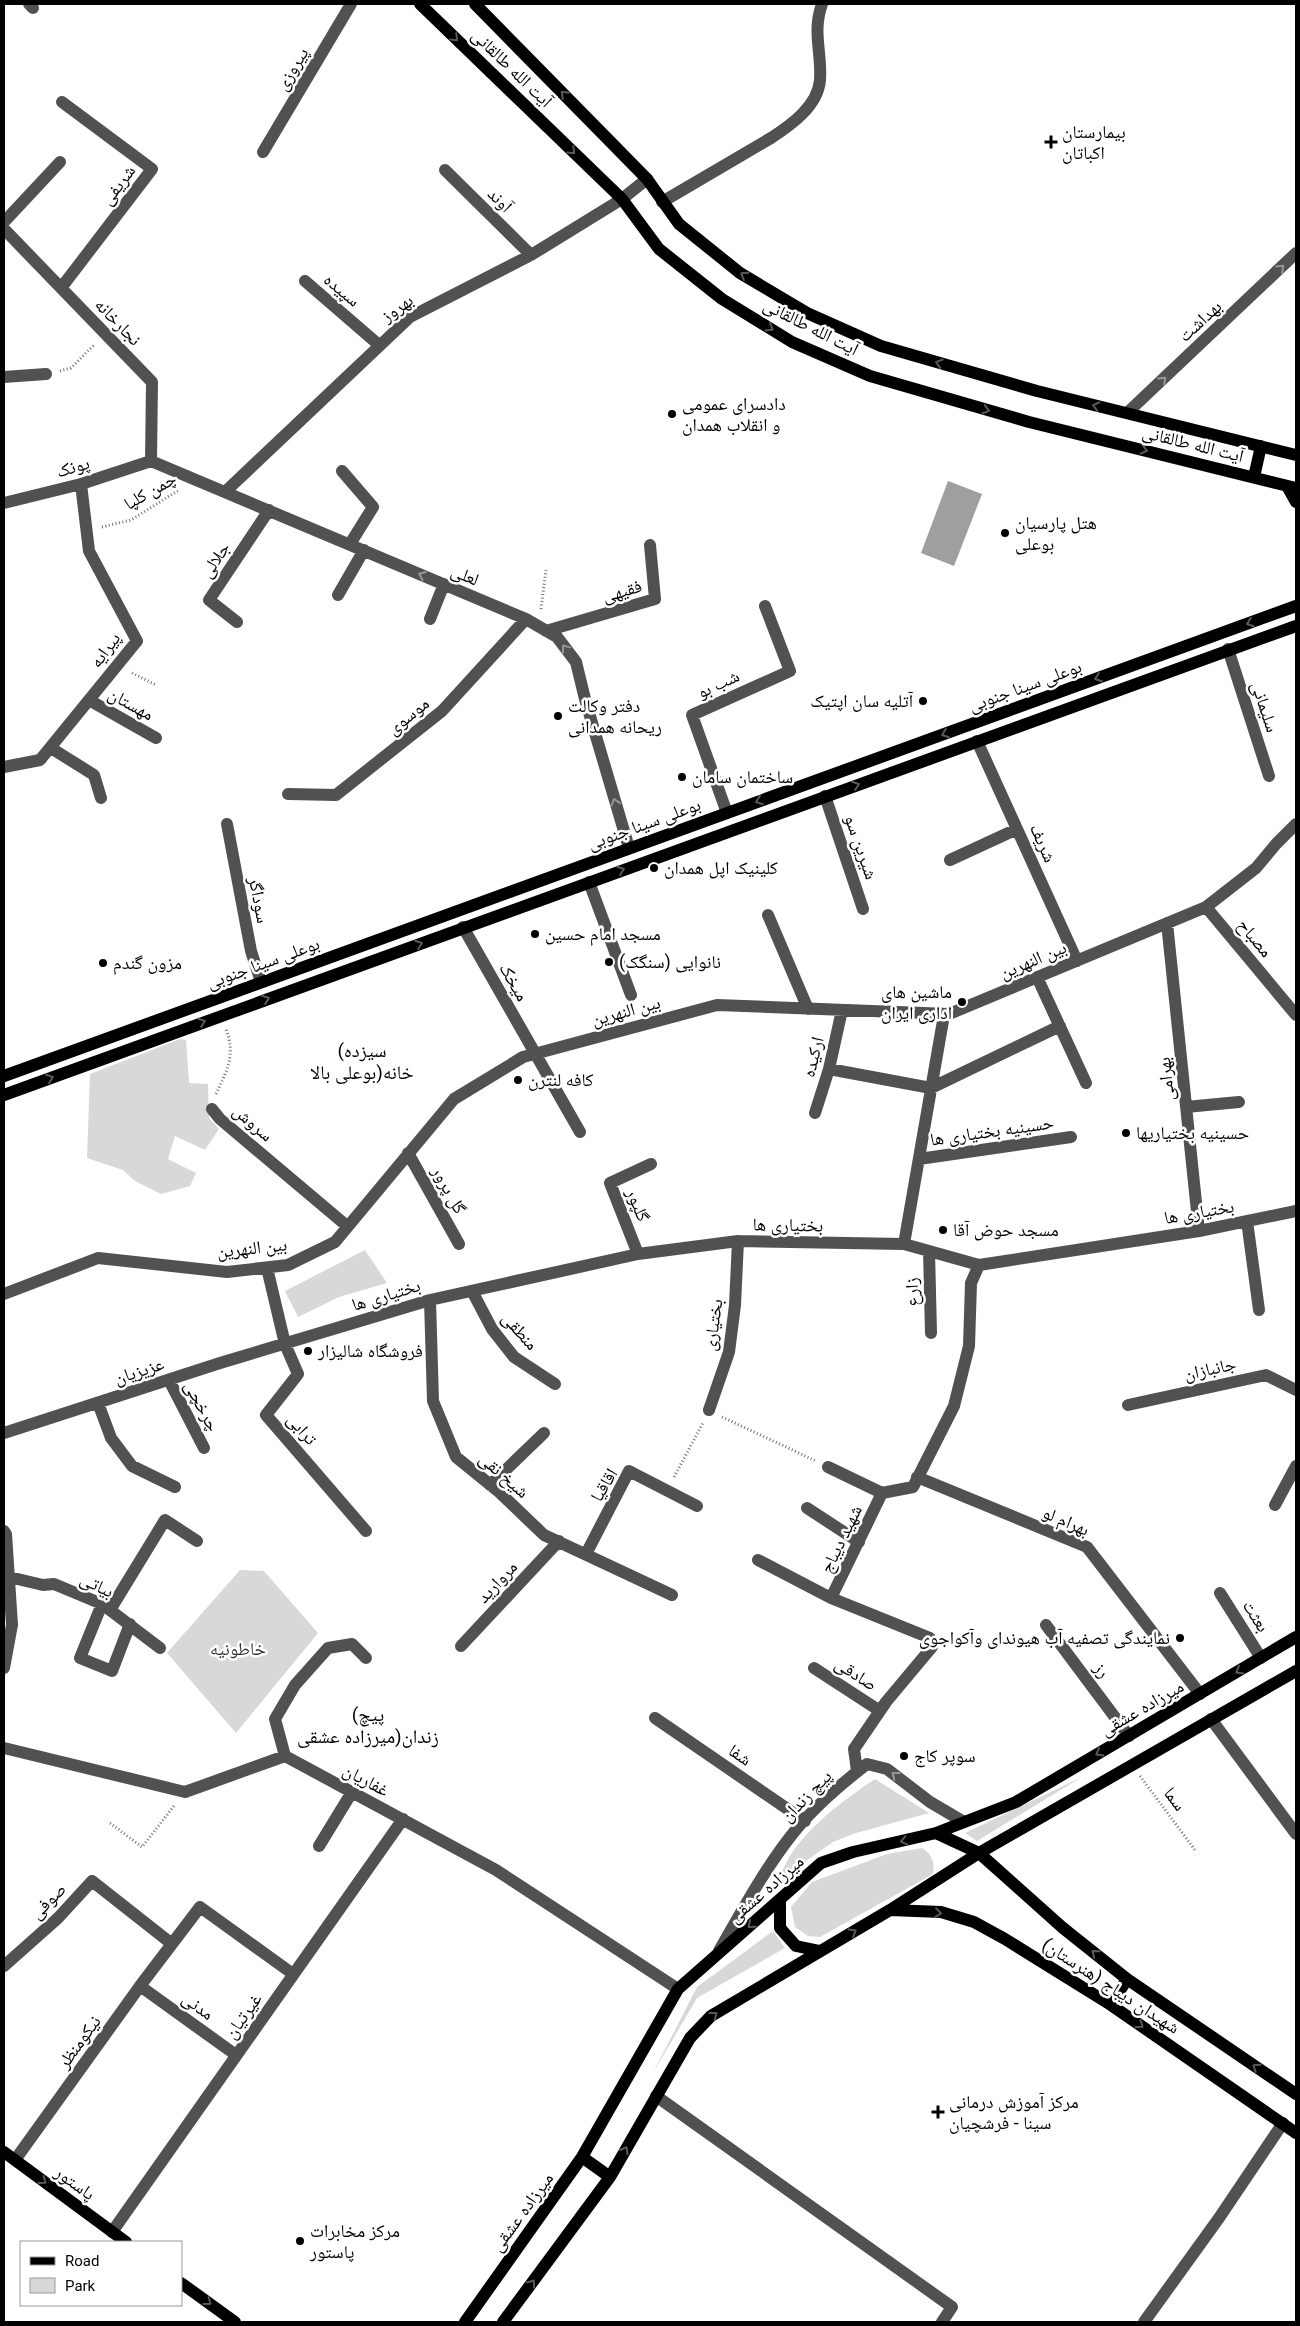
<svg xmlns="http://www.w3.org/2000/svg" width="1300" height="2326" font-family="Roboto,'Noto Naskh Arabic',sans-serif">
	<style>
		.green { fill: #d8d8d8 }
		.water { fill: #9f9f9f }
		.lines { fill: none; stroke-linecap: round; stroke-linejoin: round }
		.path { stroke: #737373; stroke-width: 3; stroke-dasharray: 1 2.5; stroke-linecap: butt }
		.minor { stroke: #515151; stroke-width: 12 }
		.major { stroke: #000; stroke-width: 12 }
		.oneway { stroke: #595959 }
		.oneway2 { stroke: #979797 }
		.poi-dot { fill: #000; stroke: #fff; stroke-width: 2 }
		.labels { text-anchor: middle; stroke-width: 5; stroke-linejoin: round; paint-order: stroke }
		.street-label { font-size: 18px; fill: #000; stroke: #fff }
		.poi-label { font-size: 18px; fill: #000; stroke: #fff; text-anchor: start }
		.park-label { font-size: 18px; fill: #2f2f2f; stroke: #fff }
		.neighbourhood-label { font-size: 19px; fill: #000; stroke: #fff }
	</style>
	<rect width="100%" height="100%" fill="#fff"/>
	<path class="green" d="M180 1039 186 1040 189 1083 208 1084 209 1118 219 1129 205 1150 175 1136 168 1159 196 1173 190 1186 161 1194 135 1181 123 1170 87 1158 90 1074Z
		M365 1250 387 1283 339 1297 298 1317 285 1291Z
		M240 1570 264 1571 318 1633 236 1733 167 1653Z
		M1082 1777 977 1841 965 1833Z
		M875 1779 929 1813 856 1833 833 1842 777 1881C783 1870 788 1857 796 1847 818 1819 845 1799 875 1779Z
		M922 1848C932 1855 935 1861 933 1874L820 1937 808 1936 795 1927 791 1907 812 1882 887 1854Z
		M773 1931 785 1948 697 1998 653 2073 697 1987Z"/>
	<path class="water" d="M948 481 982 494 954 566 921 553Z"/>
	<g class="lines">
		<path class="path" d="M60 371 71 368 94 345
			M102 527 131 520 179 490
			M541 609 546 570
			M132 673 156 685
			M216 1094C227 1070 236 1056 226 1029
			M722 1417 816 1461
			M674 1477 703 1423
			M1140 1776 1195 1850
			M110 1823 142 1847 174 1806"/>
		<path class="minor" d="M29 4 33 8
			M263 152 351 4
			M445 170 531 255
			M662 202 771 138C791 125 818 106 820 80 822 53 812 32 822 4
			M4 222 60 162
			M4 229 152 382 151 461
			M305 281 379 345
			M61 288 152 169 62 102
			M4 377 46 374
			M1127 413 1296 253
			M151 461 526 619 557 637 576 662 585 699 629 848
			M342 471 373 507 350 544
			M226 491 410 317 531 255 622 199 647 179
			M4 503 81 484 151 461
			M338 595 364 550
			M430 619 444 584
			M237 622 209 600 269 510
			M546 631 655 599 650 545
			M1228 649 1269 776
			M89 700 156 738
			M977 741 1077 961
			M51 748 94 775 101 798
			M4 767 40 760 137 641 89 551 81 484
			M288 794 336 795 442 711 526 619
			M825 796 863 909
			M727 813 692 715 790 671 765 606
			M227 824 251 951 261 982
			M950 860 1017 829
			M589 882 631 995
			M1206 907 1296 1015
			M768 915 808 1009
			M1167 923 1199 1231
			M463 927 580 1132
			M1037 977 1086 1083
			M829 1069 931 1088 1060 1026
			M1186 1107 1239 1102
			M212 1109 220 1119 347 1226
			M815 1113 829 1069 842 1010
			M408 1153 459 1244
			M919 1159 1071 1137
			M1247 1221 1259 1310
			M904 1244 944 1015
			M929 1251 931 1333
			M638 1254 610 1183 651 1164
			M267 1268 285 1344 298 1374 266 1415 366 1531
			M472 1291 492 1329 514 1357 555 1384
			M4 1294 98 1258 227 1272 288 1265 335 1242 454 1099 523 1057 717 1005 949 1014 1206 907 1256 868 1276 844 1296 824
			M430 1300 433 1401 456 1457 498 1491 544 1535 672 1595
			M169 1380 204 1448
			M98 1403 111 1438 132 1466 175 1487
			M1128 1405 1266 1375 1296 1390
			M709 1410 729 1352 735 1305 738 1241
			M4 1433 220 1363 430 1300 638 1254 738 1241 904 1244 979 1265 1199 1231 1296 1211
			M828 1467 882 1493
			M917 1477 1087 1547 1200 1694
			M490 1485 544 1433
			M1275 1505 1296 1466
			M807 1508 859 1542
			M4 1531 6 1534 12 1625 4 1668
			M586 1554 629 1471 697 1506
			M758 1560 831 1598
			M9 1577 43 1585 54 1584 102 1604 160 1648
			M1220 1593 1261 1658
			M102 1604 80 1658 112 1671 130 1624
			M110 1610 165 1520 197 1541
			M1046 1625 1129 1736
			M461 1646 559 1541
			M814 1668 880 1711
			M655 1718 805 1821
			M1211 1719 1296 1834
			M4 1748 185 1792 285 1756 496 1870 678 1989
			M285 1756 275 1719 295 1685 328 1648 352 1644 366 1658
			M857 1771 854 1749 886 1702 932 1647 930 1638 831 1598 882 1493 913 1487 954 1406 969 1346 971 1283 979 1265
			M319 1846 352 1792
			M719 1951C742 1911 765 1868 794 1832 815 1806 841 1784 867 1764L887 1769 930 1802 964 1822
			M4 1966 58 1918 92 1881 172 1944
			M140 1986 236 2055
			M656 2096 952 2307 942 2322
			M15 2160 140 1986 200 1907 293 1974
			M112 2232 403 1819
			M1144 2322 1219 2218 1283 2123"/>
		<path class="major" d="M420 4 622 199 659 249 722 299 792 342 870 376 1029 422 1296 488
			M475 4 647 179 679 224 740 273 807 313 881 346 1037 391 1296 455
			M1254 477 1261 446
			M1287 486 1296 502
			M4 1076 1296 606
			M4 1095 1296 626
			M936 1833 979 1853 1063 1928 1127 1979 1296 2094
			M780 1899V1928L796 1946 820 1951
			M890 1910 941 1912 974 1922 1005 1939 1111 2005 1296 2133
			M1111 2005 1127 1979
			M4 2152 126 2242
			M582 2157 610 2177
			M181 2283 235 2322
			M465 2322 582 2157 678 1989 821 1863 853 1852 936 1833 1016 1802 1296 1637
			M503 2322 610 2177 690 2038 711 2016 890 1910 979 1853 1296 1671"/>
	</g>
	<defs><path id="oneway-chevron" d="M-2-3.5L2.5 0L-2 3.5" fill="none" stroke-width="1.6" stroke-linecap="round" stroke-linejoin="round" transform="scale(1.25)"/></defs>
	<g class="oneway">
		<use href="#oneway-chevron" transform="translate(455 38) rotate(44)"/>
		<use href="#oneway-chevron" transform="translate(564 94) rotate(-135)"/>
		<use href="#oneway-chevron" transform="translate(572 151) rotate(44)"/>
		<use href="#oneway-chevron" transform="translate(744 275) rotate(-147)"/>
		<use href="#oneway-chevron" transform="translate(770 328) rotate(31)"/>
		<use href="#oneway-chevron" transform="translate(939 363) rotate(-164)"/>
		<use href="#oneway-chevron" transform="translate(1096 406) rotate(-166)"/>
		<use href="#oneway-chevron" transform="translate(986 410) rotate(16)"/>
		<use href="#oneway-chevron" transform="translate(1144 450) rotate(14)"/>
		<use href="#oneway-chevron" transform="translate(1250 623) rotate(160)"/>
		<use href="#oneway-chevron" transform="translate(1098 678) rotate(160)"/>
		<use href="#oneway-chevron" transform="translate(945 734) rotate(160)"/>
		<use href="#oneway-chevron" transform="translate(856 785) rotate(-20)"/>
		<use href="#oneway-chevron" transform="translate(759 801) rotate(160)"/>
		<use href="#oneway-chevron" transform="translate(621 870) rotate(-20)"/>
		<use href="#oneway-chevron" transform="translate(419 944) rotate(-20)"/>
		<use href="#oneway-chevron" transform="translate(266 999) rotate(-20)"/>
		<use href="#oneway-chevron" transform="translate(202 1022) rotate(-20)"/>
		<use href="#oneway-chevron" transform="translate(50 1078) rotate(-20)"/>
		<use href="#oneway-chevron" transform="translate(1239 1671) rotate(149)"/>
		<use href="#oneway-chevron" transform="translate(1099 1753) rotate(150)"/>
		<use href="#oneway-chevron" transform="translate(904 1841) rotate(167)"/>
		<use href="#oneway-chevron" transform="translate(938 1913) rotate(7)"/>
		<use href="#oneway-chevron" transform="translate(751 1925) rotate(139)"/>
		<use href="#oneway-chevron" transform="translate(853 1932) rotate(-31)"/>
		<use href="#oneway-chevron" transform="translate(1095 1953) rotate(-141)"/>
		<use href="#oneway-chevron" transform="translate(714 2015) rotate(-37)"/>
		<use href="#oneway-chevron" transform="translate(1140 2025) rotate(35)"/>
		<use href="#oneway-chevron" transform="translate(1256 2067) rotate(-146)"/>
		<use href="#oneway-chevron" transform="translate(625 2150) rotate(-60)"/>
		<use href="#oneway-chevron" transform="translate(43 2181) rotate(36)"/>
		<use href="#oneway-chevron" transform="translate(532 2283) rotate(-54)"/>
		<use href="#oneway-chevron" transform="translate(208 2302) rotate(36)"/>
	</g>
	<g class="oneway2">
		<use href="#oneway-chevron" transform="translate(1281 268) rotate(-43)"/>
		<use href="#oneway-chevron" transform="translate(1163 380) rotate(-43)"/>
		<use href="#oneway-chevron" transform="translate(422 575) rotate(-157)"/>
		<use href="#oneway-chevron" transform="translate(565 648) rotate(-127)"/>
		<use href="#oneway-chevron" transform="translate(615 802) rotate(-107)"/>
		<use href="#oneway-chevron" transform="translate(895 1775) rotate(-143)"/>
	</g>
	<g class="poi-dot">
		<path d="M1048.5 134.5h5v5h5v5h-5v5h-5v-5h-5v-5h5z"/>
		<circle cx="672" cy="414" r="5"/>
		<circle cx="1005" cy="533" r="5"/>
		<circle cx="923" cy="701" r="5"/>
		<circle cx="558" cy="716" r="5"/>
		<circle cx="682" cy="777" r="5"/>
		<circle cx="654" cy="868" r="5"/>
		<circle cx="535" cy="934" r="5"/>
		<circle cx="609" cy="962" r="5"/>
		<circle cx="103" cy="963" r="5"/>
		<circle cx="962" cy="1002" r="5"/>
		<circle cx="518" cy="1080" r="5"/>
		<circle cx="1126" cy="1133" r="5"/>
		<circle cx="943" cy="1230" r="5"/>
		<circle cx="308" cy="1351" r="5"/>
		<circle cx="1180" cy="1638" r="5"/>
		<circle cx="904" cy="1756" r="5"/>
		<path d="M935.5 2104.5h5v5h5v5h-5v5h-5v-5h-5v-5h5z"/>
		<circle cx="300" cy="2241" r="5"/>
	</g>
	<g class="labels">
		<g class="street-label">
			<text transform="translate(512 68) rotate(44)" y="6">آیت الله طالقانی</text>
			<text transform="translate(292 69) rotate(-59)" y="6">پیروزی</text>
			<text transform="translate(118 185) rotate(-53)" y="6">شریفی</text>
			<text transform="translate(500 200) rotate(45)" y="6">آوند</text>
			<text transform="translate(342 290) rotate(40)" y="6">سپیده</text>
			<text transform="translate(397 308) rotate(-36)" y="6">بهروز</text>
			<text transform="translate(1200 321) rotate(-43)" y="6">بهداشت</text>
			<text transform="translate(118 322) rotate(46)" y="6">نجارخانه</text>
			<text transform="translate(811 327) rotate(27)" y="6">آیت الله طالقانی</text>
			<text transform="translate(1193 444) rotate(14)" y="6">آیت الله طالقانی</text>
			<text transform="translate(73 467) rotate(-16)" y="6">پونک</text>
			<text transform="translate(150 491) rotate(-30)" y="6">چمن کلپا</text>
			<text transform="translate(215 560) rotate(-56)" y="6">جلالی</text>
			<text transform="translate(465 575) rotate(23)" y="6">لعلی</text>
			<text transform="translate(622 591) rotate(-16)" y="6">فقیهی</text>
			<text transform="translate(105 650) rotate(-54)" y="6">پیرایه</text>
			<text transform="translate(718 684) rotate(-25)" y="6">شب بو</text>
			<text transform="translate(1025 686) rotate(-20)" y="6">بوعلی سینا جنوبی</text>
			<text transform="translate(131 704) rotate(29)" y="6">مهستان</text>
			<text transform="translate(1265 707) rotate(72)" y="6">سلیمانی</text>
			<text transform="translate(408 716) rotate(-39)" y="6">موسوی</text>
			<text transform="translate(644 824) rotate(-20)" y="6">بوعلی سینا جنوبی</text>
			<text transform="translate(1043 843) rotate(66)" y="6">شریف</text>
			<text transform="translate(861 847) rotate(71)" y="6">شیرین سو</text>
			<text transform="translate(259 900) rotate(79)" y="6">سوداگر</text>
			<text transform="translate(1255 938) rotate(50)" y="6">مصباح</text>
			<text transform="translate(1033 960) rotate(-23)" y="6">بین النهرین</text>
			<text transform="translate(263 963) rotate(-20)" y="6">بوعلی سینا جنوبی</text>
			<text transform="translate(514 982) rotate(60)" y="6">میخک</text>
			<text transform="translate(626 1011) rotate(-15)" y="6">بین النهرین</text>
			<text transform="translate(813 1057) rotate(-76)" y="6">ارکیده</text>
			<text transform="translate(1166 1079) rotate(-96)" y="6">بهرامی</text>
			<text transform="translate(253 1123) rotate(41)" y="6">سروش</text>
			<text transform="translate(992 1131) rotate(-8)" y="6">حسینیه بختیاری ها</text>
			<text transform="translate(449 1190) rotate(61)" y="6">گل پرور</text>
			<text transform="translate(638 1205) rotate(68)" y="6">گلپور</text>
			<text transform="translate(1199 1212) rotate(-10)" y="6">بختیاری ها</text>
			<text transform="translate(788 1225) rotate(1)" y="6">بختیاری ها</text>
			<text transform="translate(252 1248) rotate(-6)" y="6">بین النهرین</text>
			<text transform="translate(912 1292) rotate(-92)" y="6">زارع</text>
			<text transform="translate(386 1295) rotate(-17)" y="6">بختیاری ها</text>
			<text transform="translate(713 1325) rotate(-82)" y="6">بختیاری</text>
			<text transform="translate(520 1331) rotate(48)" y="6">منطقی</text>
			<text transform="translate(1210 1369) rotate(-12)" y="6">جانبازان</text>
			<text transform="translate(139 1371) rotate(-18)" y="6">عزیزیان</text>
			<text transform="translate(202 1406) rotate(62)" y="6">چرخچی</text>
			<text transform="translate(302 1429) rotate(49)" y="6">ترابی</text>
			<text transform="translate(504 1475) rotate(41)" y="6">شیخ نقی</text>
			<text transform="translate(604 1485) rotate(-59)" y="6">اقاقیا</text>
			<text transform="translate(1066 1521) rotate(23)" y="6">بهرام لو</text>
			<text transform="translate(841 1539) rotate(-64)" y="6">شهید دیباج</text>
			<text transform="translate(497 1582) rotate(-47)" y="6">مروارید</text>
			<text transform="translate(97 1585) rotate(26)" y="6">بیاتی</text>
			<text transform="translate(1256 1616) rotate(58)" y="6">بعثت</text>
			<text transform="translate(1102 1670) rotate(53)" y="6">رز</text>
			<text transform="translate(856 1674) rotate(33)" y="6">صادقی</text>
			<text transform="translate(1142 1708) rotate(-30)" y="6">میرزاده عشقی</text>
			<text transform="translate(740 1755) rotate(35)" y="6">شفا</text>
			<text transform="translate(366 1780) rotate(28)" y="6">غفاریان</text>
			<text transform="translate(806 1796) rotate(-46)" y="6">پیچ زندان</text>
			<text transform="translate(1175 1799) rotate(53)" y="6">سما</text>
			<text transform="translate(766 1889) rotate(-41)" y="6">میرزاده عشقی</text>
			<text transform="translate(48 1901) rotate(-45)" y="6">صوفی</text>
			<text transform="translate(1111 1986) rotate(33)" y="6">شهیدان دیباج (هنرستان)</text>
			<text transform="translate(198 2006) rotate(36)" y="6">مدنی</text>
			<text transform="translate(243 2016) rotate(-55)" y="6">غیرتیان</text>
			<text transform="translate(79 2042) rotate(-54)" y="6">نیکومنظر</text>
			<text transform="translate(75 2183) rotate(36)" y="6">پاستور</text>
			<text transform="translate(522 2212) rotate(-54)" y="6">میرزاده عشقی</text>
		</g>
		<g class="poi-label">
			<text x="1062" y="138">بیمارستان<tspan x="1062" dy="21">اکباتان</tspan></text>
			<text x="682" y="410">دادسرای عمومی<tspan x="682" dy="21">و انقلاب همدان</tspan></text>
			<text x="1015" y="529">هتل پارسیان<tspan x="1015" dy="21">بوعلی</tspan></text>
			<text x="913" y="707" text-anchor="end">آتلیه سان اپتیک</text>
			<text x="568" y="712">دفتر وکالت<tspan x="568" dy="21">ریحانه همدانی</tspan></text>
			<text x="692" y="783">ساختمان سامان</text>
			<text x="664" y="874">کلینیک اپل همدان</text>
			<text x="545" y="940">مسجد امام حسین</text>
			<text x="619" y="968">نانوایی (سنگک)</text>
			<text x="113" y="969">مزون گندم</text>
			<text x="952" y="998" text-anchor="end">ماشین های<tspan x="952" dy="21">اداری ایران</tspan></text>
			<text x="528" y="1086">کافه لنترن</text>
			<text x="1136" y="1139">حسینیه بختیاریها</text>
			<text x="953" y="1236">مسجد حوض آقا</text>
			<text x="318" y="1357">فروشگاه شالیزار</text>
			<text x="1170" y="1644" text-anchor="end">نمایندگی تصفیه آب هیوندای وآکواجوی</text>
			<text x="914" y="1762">سوپر کاج</text>
			<text x="949" y="2108">مرکز آموزش درمانی<tspan x="949" dy="21">سینا - فرشچیان</tspan></text>
			<text x="310" y="2237">مرکز مخابرات<tspan x="310" dy="21">پاستور</tspan></text>
		</g>
		<g class="park-label">
			<text x="238" y="1655">خاطونیه</text>
		</g>
		<g class="neighbourhood-label">
			<text x="362" y="1057">(سیزده<tspan x="362" dy="22">خانه(بوعلی بالا</tspan></text>
			<text x="368" y="1721">(پیچ<tspan x="368" dy="22">زندان(میرزاده عشقی</tspan></text>
		</g>
	</g>
	<rect width="1300" height="2326" fill="none" stroke="#000000" stroke-width="10"/>
	<rect x="20" y="2241" width="162" height="65" fill="#ffffff" stroke="#999999"/>
	<rect x="30" y="2257" width="25" height="8" fill="#000000" stroke="#999999"/>
	<text x="65" y="2266" font-size="15" fill="#000000">Road</text>
	<rect x="30" y="2278" width="25" height="15" fill="#d8d8d8" stroke="#999999"/>
	<text x="65" y="2291" font-size="15" fill="#000000">Park</text>
</svg>
